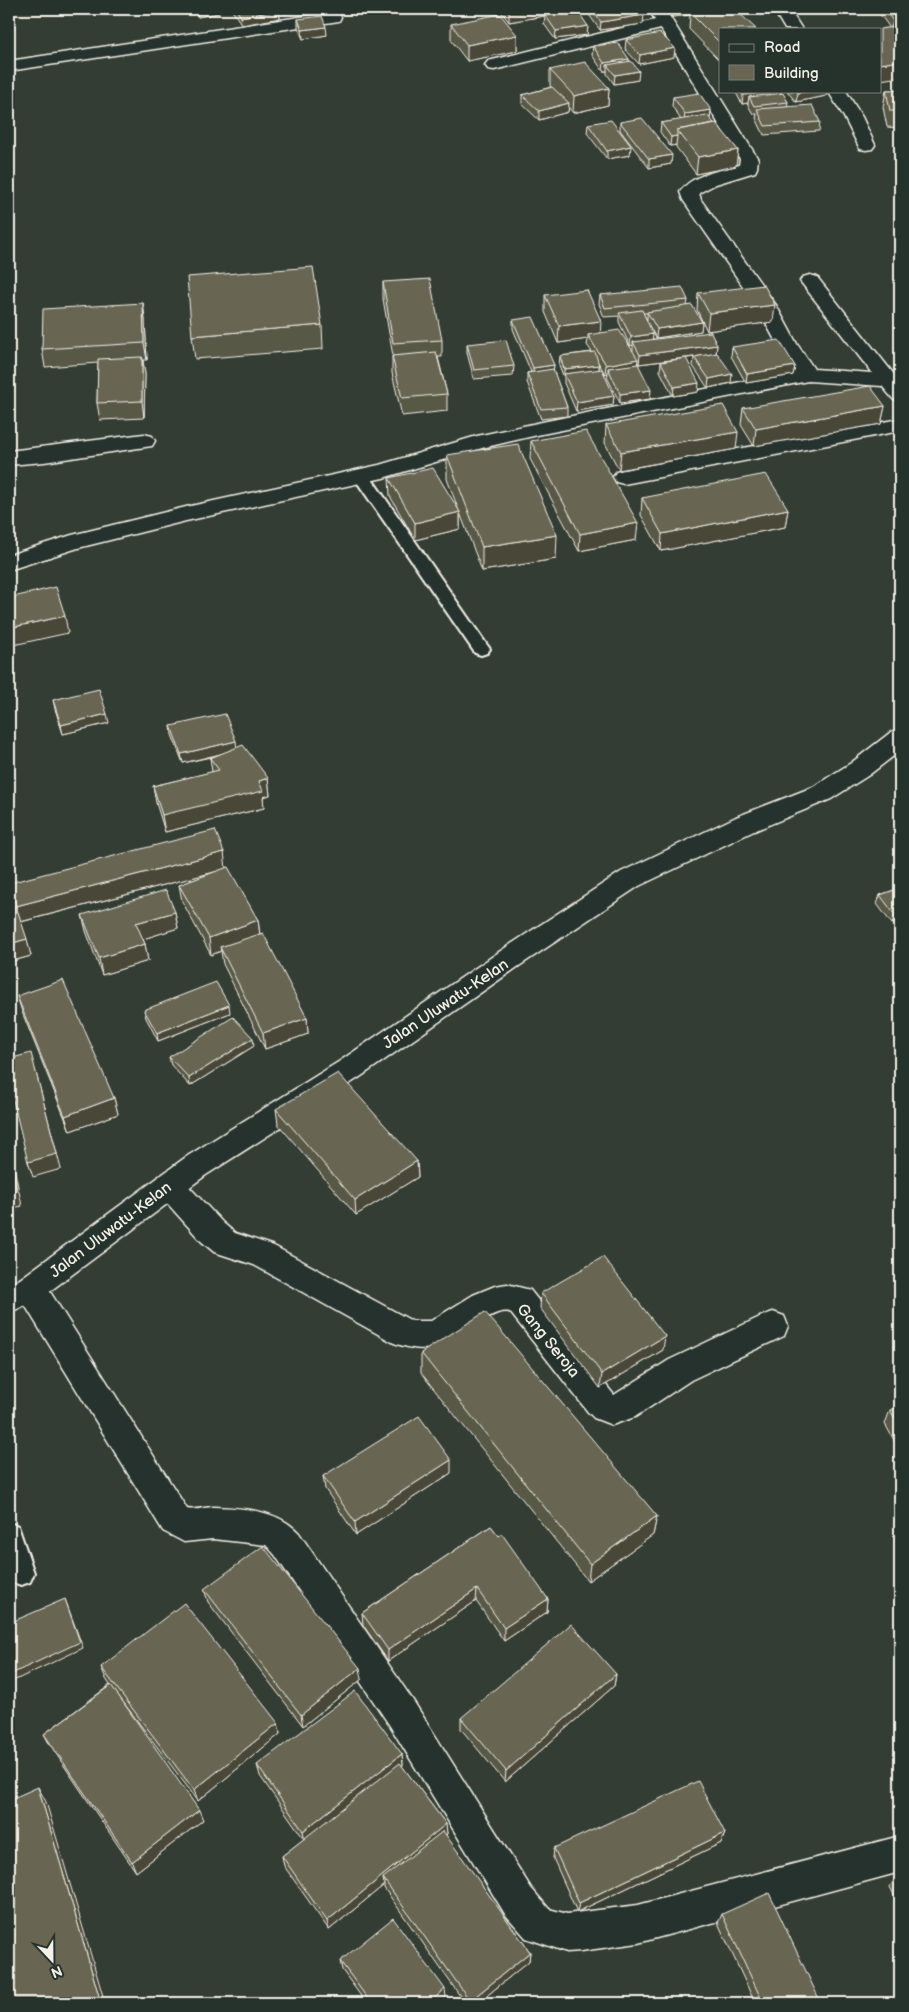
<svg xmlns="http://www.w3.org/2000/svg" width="909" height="2012" font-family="'Balsamiq Sans',sans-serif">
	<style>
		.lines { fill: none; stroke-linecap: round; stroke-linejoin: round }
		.lane-casing { stroke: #f4f1e8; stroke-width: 4 }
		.street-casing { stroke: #f4f1e8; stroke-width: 3 }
		.secondary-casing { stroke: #f4f1e8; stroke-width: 3 }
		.lane { fill: #26332d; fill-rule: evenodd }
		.street { fill: #26332d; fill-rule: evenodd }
		.secondary { fill: #26332d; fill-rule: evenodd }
		.wall { fill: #595847; stroke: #f4f1e8; fill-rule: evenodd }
		.shaded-wall { fill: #494739; stroke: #f4f1e8 }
		.building { fill: #686652; stroke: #f4f1e8 }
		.labels { text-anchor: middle; stroke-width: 5; stroke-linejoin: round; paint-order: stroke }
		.street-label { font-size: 16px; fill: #f4f1e8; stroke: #26332d }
	</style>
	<rect width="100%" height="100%" fill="#333d34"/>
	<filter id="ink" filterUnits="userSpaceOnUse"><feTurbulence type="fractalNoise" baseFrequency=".02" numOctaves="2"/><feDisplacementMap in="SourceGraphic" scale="10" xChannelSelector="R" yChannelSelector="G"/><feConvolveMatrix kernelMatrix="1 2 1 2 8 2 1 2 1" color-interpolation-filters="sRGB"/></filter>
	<g filter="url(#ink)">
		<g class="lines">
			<defs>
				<path id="lane" d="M361 471 367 472 487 645 490 649 487 653 481 655 475 653 353 476 355 472Z
					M9 1523 18 1526 34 1573 30 1582 21 1585 12 1582 9 1575Z"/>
				<path id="street" d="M649 9H665L758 159 757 168 755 172 716 184 699 193 701 200 776 305 797 344 814 369 872 373 800 281 803 277 810 275 817 277 900 382V401L893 399 882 386 808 381 542 434 482 448 383 478 186 521 78 548 9 570V555L72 535 186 507 379 465 477 436 542 422 795 371 777 344 756 305 683 200 680 192C693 173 719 172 739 165L740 159 661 29 494 70 488 69 485 65 488 61 655 20Z
					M773 9H789L802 29H785Z
					M333 12 339 13 341 17 339 21 9 71V61Z
					M828 91H846L862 117 875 145 872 149 866 150 860 149 844 117Z
					M900 419V431L624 484 616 482 613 477 616 472 624 470Z
					M144 434 152 436 155 441 152 446 44 462 9 465V451Z
					M169 1173 179 1176 223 1223 235 1233 274 1246 412 1321H431L473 1295 495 1286 507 1284 530 1290 614 1395 669 1360 762 1316 773 1312 784 1316 788 1326 784 1336 691 1380 635 1417 612 1425 594 1418 588 1412 510 1312C499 1310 490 1316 481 1322 449 1344 433 1357 394 1343L254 1265 214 1252 201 1241 159 1194 154 1185 159 1176Z
					M31 1275 42 1279 187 1509C195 1511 205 1507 214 1507 243 1508 278 1510 299 1533L414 1702 531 1888 549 1909 567 1914 638 1905 900 1836V1872L638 1943 581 1951 567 1952 526 1938 505 1914 390 1726 275 1555 266 1545 213 1539 184 1542 163 1531 20 1297 16 1288 20 1279Z"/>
				<path id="secondary" d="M900 729V751L869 775 831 799 754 831 639 886 519 966 360 1077 206 1175 42 1297 9 1313V1285L20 1279 186 1157 340 1061 499 952 621 872 736 817 813 787 851 763 891 732Z"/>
			</defs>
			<use href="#lane" class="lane-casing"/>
			<use href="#street" class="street-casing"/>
			<use href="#secondary" class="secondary-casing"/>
			<use href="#lane" class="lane"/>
			<use href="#street" class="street"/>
			<use href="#secondary" class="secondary"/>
		</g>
		<path class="wall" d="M193 9H219V13L198 17Z
			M231 9H279L280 18 242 25Z
			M499 9H562L561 13 588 26 587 35 555 39 544 24 545 16 509 22Z
			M587 9H639L643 24 600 30 587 12Z
			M667 9H735L720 29V60H719L689 29 690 15 672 17Z
			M876 9H900L880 80 890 28Z
			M298 19 327 35 303 39 298 28Z
			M451 24 517 35V51L467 61 451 40Z
			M626 40 674 57 639 64 625 49Z
			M593 46 629 59V61L638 80 614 84 607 74V71H603L592 55Z
			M550 70 609 88 608 105 573 113 568 107V112L539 120 522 104V95L551 87 550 86Z
			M886 90H900V140L898 134 899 128 887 127 883 107Z
			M735 91H781V93L788 102 787 107 820 122 819 131 764 135 756 118 757 114H753L748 105V103L742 104Z
			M787 91H827L826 96 796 102Z
			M673 97 711 110 710 119 738 150 736 166 696 174 676 147V145L670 146 660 132 661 123 681 120 672 106Z
			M620 122 671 164 649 168 620 130Z
			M588 124 630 155 607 159 587 133Z
			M383 282 442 340V357H438L447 394V411L402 416 392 373V356H393L383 299Z
			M698 293 773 322 707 331 697 310Z
			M545 295 600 333 633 351V345L630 346 619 322V316L604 317 599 304 600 295 688 300 687 306 702 322 701 331 656 338 649 326 653 339 717 345 716 353 731 383 708 388 693 366 694 357 704 356 639 364 637 361V364L650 399 620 403 607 377 608 373 605 374 598 362 599 365V369L614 396 613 405 576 411 564 383V378L559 365 560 356 592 352 587 345 588 339 558 343 545 312ZM643 313H647V320Z
			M143 303 145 320 147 360H143L145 374 144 418 100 420 97 403 98 363 45 367 42 349Z
			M513 320 554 365 553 370 567 407V416L541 419 527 382V373L531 372 513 329Z
			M322 325 323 349 195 359 192 336Z
			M467 344 514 366 513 376 474 379 467 353Z
			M732 347 795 366 793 375 746 383 731 356Z
			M661 362 698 392 673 396 660 371Z
			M885 406 881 424 754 446 741 425 743 408Z
			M606 425 736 449 619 470 605 443Z
			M531 441 636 540 579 551 530 459Z
			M447 455 556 559 482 571 460 513V529L415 540 390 496 389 478 459 511 447 479Z
			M642 498 788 509 785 527 661 551 641 515Z
			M53 700 109 723 63 734 55 709Z
			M171 726 237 747 268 778 270 795 263 797 264 808 165 832 156 803 153 786 212 772 210 758 220 755 183 763 172 735Z
			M226 868 258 920 260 934 307 1018 308 1034 265 1049 223 964 221 951 211 955 182 901 179 885 222 870 21 922 31 956 9 962V908Z
			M900 888V921L892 924 877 904 880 895Z
			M175 912 178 928 143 939 145 944 148 961 102 975 86 931 82 915Z
			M17 996 114 1098 118 1114 70 1131 22 1012Z
			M144 1010 230 1013 158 1041 146 1018Z
			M254 1046 190 1086 171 1065 169 1057Z
			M276 1109 417 1161 418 1177 356 1215 278 1124Z
			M541 1293 663 1350 600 1388 540 1308Z
			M421 1353 657 1516 653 1535 588 1581 421 1373Z
			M900 1406V1451L885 1424 890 1410Z
			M451 1473 356 1535 325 1489 323 1476Z
			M491 1526 548 1599 547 1612 504 1641 476 1601 388 1661 363 1625 362 1613Z
			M204 1589 362 1679 303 1726 208 1602Z
			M101 1667 278 1723 280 1734 198 1801 117 1694 203 1820 136 1872 50 1745 44 1734 110 1685 106 1679Z
			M616 1674 614 1686 505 1782 461 1729V1718Z
			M402 1754 403 1765 402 1766 446 1824 447 1834 445 1835 530 1952 529 1961 478 2003H465L384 1888V1885L329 1930 284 1866 282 1856 304 1839 260 1776 257 1765Z
			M725 1833 721 1843 577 1912 553 1858 554 1848Z
			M900 1875V1907L890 1887 896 1877Z
			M722 1914 821 2003H755L718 1923Z
			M340 1961 446 1997 439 2003H366L342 1970Z"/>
		<path class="shaded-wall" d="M197 9H219V13L198 17Z
			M284 9H317L284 14Z
			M509 9H562L561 13 509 22Z
			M673 9H728L690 13V15L672 17Z
			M279 10 280 18 242 25 241 17Z
			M644 15 643 24 600 30 601 22Z
			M900 20V28L891 29 893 21Z
			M588 26 587 35 555 39 556 31Z
			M326 27 327 35 303 39 302 30Z
			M517 35V51L467 61V45Z
			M675 48 674 57 639 64 640 55Z
			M629 59V68L607 65V71H603L604 63Z
			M900 61V77L880 80V64Z
			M639 71 638 80 614 84 615 75Z
			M609 88 608 105 573 113 574 96Z
			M781 91 780 100 749 97 748 103 742 104 743 95Z
			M808 91H827L826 96 796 102 798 93Z
			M569 103 568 112 539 120V111Z
			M711 110 710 119 684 123 685 114Z
			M677 136 676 145 670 146 671 137Z
			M631 146 630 155 607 159V151Z
			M738 150 736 166 696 174 698 157Z
			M672 155 671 164 649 168V159Z
			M143 303 145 320 147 360 144 343Z
			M775 305 773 322 707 331 709 313Z
			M601 321 600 338 588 335V339L558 343 559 326Z
			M702 322 701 331 656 338 657 329Z
			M653 334 652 343 633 342V345L630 346 631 337Z
			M717 345 716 354 639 364 640 355Z
			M142 357 145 374 144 418 142 401Z
			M638 359 637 368H608V373L605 374 606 365Z
			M554 365 553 374 533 377V368Z
			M599 365V374H564V369Z
			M795 366 793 375 746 383 747 374Z
			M732 374 731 383 708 388 709 379Z
			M699 383 698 392 673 396 674 387Z
			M651 390 650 399 620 403V394Z
			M614 396 613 405 576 411 577 402Z
			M885 406 881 424 754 446 756 429Z
			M738 432 736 449 619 470 621 452Z
			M788 509 785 527 661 551 662 534Z
			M460 512V529L415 540V523Z
			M638 523 636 540 579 551 580 534Z
			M557 535 556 559 482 571V547Z
			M65 616 68 633 9 646V628Z
			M107 714 109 723 63 734 61 725Z
			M236 741 237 750 183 763 181 754Z
			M268 778 270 795 263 797 264 808 165 832 162 815Z
			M224 852 226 869 20 922 16 906Z
			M175 912 178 928 140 940 136 923Z
			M900 913V921L892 924 895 915Z
			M258 920 260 936 220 947 221 951 211 955 209 938Z
			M27 939 31 956 9 962V944Z
			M145 944 148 961 102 975 99 958Z
			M229 1005 230 1013 158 1041 157 1033Z
			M307 1018 308 1034 265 1049 263 1033Z
			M253 1038 254 1046 190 1086 189 1078Z
			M35 1069 61 1169 33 1177 28 1162Z
			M114 1098 118 1114 70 1131 65 1116Z
			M9 1152 14 1167 22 1206 9 1209Z
			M417 1161 418 1177 356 1215 355 1200Z
			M665 1336 663 1350 600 1388 602 1374Z
			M451 1460V1473L356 1535 355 1522Z
			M657 1516 653 1535 588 1581 590 1564Z
			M477 1589 476 1601 388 1661V1650Z
			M65 1599 83 1648 9 1683V1675Z
			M548 1599 547 1612 504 1641V1628Z
			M360 1668 362 1679 303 1726 301 1715Z
			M616 1674 614 1686 505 1782 506 1771Z
			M278 1723 280 1734 198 1801 194 1790Z
			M402 1754 403 1765 305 1841 303 1831Z
			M38 1787 46 1802 105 2003H101Z
			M199 1810 203 1820 136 1872 132 1862Z
			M446 1824 447 1834 386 1883 383 1878 384 1885 329 1930 327 1921Z
			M725 1833 721 1843 577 1912 579 1903Z
			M530 1952 529 1961 478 2003H470V2001Z
			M445 1989 446 1997 439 2003H429Z"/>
		<path class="building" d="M236 9H279V10L241 17Z
			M591 9H639L644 15 601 22Z
			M711 9H735L756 29H720V43L690 13Z
			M884 9H900V20L893 21Z
			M577 10 588 26 556 31 545 15Z
			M500 14 517 35 467 45 451 24Z
			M322 16 326 27 302 30 298 19Z
			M900 26V61L880 64V29Z
			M660 33 675 48 640 55 626 40Z
			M618 43 629 59 604 63 593 46Z
			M631 61 639 71 615 75 607 65Z
			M585 62 609 88 574 96 550 70Z
			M552 87 569 103 539 111 522 95Z
			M886 90H900V111H890Z
			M740 91H778L743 95Z
			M796 91H808L798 93Z
			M699 93 711 110 685 114 673 97Z
			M783 93 788 102 754 106 749 97Z
			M812 105 820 122 765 126 757 109Z
			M707 115 714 123 677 130V136L671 137 661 123Z
			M642 118 672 155 649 159 620 122Z
			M611 120 631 146 607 151 588 124Z
			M716 123 738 150 698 157 677 130Z
			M313 267 322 325 192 336 187 277Z
			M430 279 442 340 393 343 383 282Z
			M764 285 775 305 709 313 698 293Z
			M682 287 688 300 605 308 600 295Z
			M587 290 601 321 559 326 545 295Z
			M143 303 144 343 42 349 43 309Z
			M692 305 702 322 657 329 647 312Z
			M642 310 653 334 631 337 619 313Z
			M533 317 554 365 533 368 513 320Z
			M619 330 638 359 606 365 588 335Z
			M711 332 717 345 640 355 633 342Z
			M506 340 514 366 474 370 467 344Z
			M779 340 795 366 747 374 732 347Z
			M436 352 447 394 402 398 392 356Z
			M595 352 599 365 564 369 560 356Z
			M717 353 732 374 709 379 694 357Z
			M142 357V401L97 403 98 359Z
			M686 358 699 383 674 387 661 362Z
			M638 364 651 390 620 394 608 368Z
			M553 369 567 407 541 409 527 373Z
			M602 369 614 396 577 402 564 374Z
			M870 386 885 406 756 429 743 408Z
			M723 405 738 432 621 452 606 425Z
			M586 431 638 523 580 534 531 441Z
			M518 444 557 535 482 547 447 455Z
			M433 468 460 512 415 523 389 478Z
			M766 474 788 509 662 534 642 498Z
			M56 587 65 616 9 628V598Z
			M99 689 107 714 61 725 53 700Z
			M225 714 236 741 181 754 171 726Z
			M243 745 268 778 259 781 263 791 162 815 153 786 219 770 210 758Z
			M215 830 224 852 16 906 27 939 9 944V908L16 906 9 883Z
			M228 867 258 920 209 938 179 885Z
			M900 888V913L895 915 880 895Z
			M166 890 175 912 136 923 145 944 99 958 82 915Z
			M263 933 307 1018 263 1033 220 947Z
			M63 980 114 1098 65 1116 17 996Z
			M216 982 229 1005 157 1033 144 1010Z
			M233 1017 253 1038 189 1078 169 1057Z
			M31 1053 57 1154 28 1162 9 1084V1059Z
			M338 1073 417 1161 355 1200 276 1109Z
			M9 1152 17 1190 9 1193Z
			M603 1257 665 1336 602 1374 541 1293Z
			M485 1312 657 1516 590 1564 421 1353Z
			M900 1406V1428L890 1410Z
			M419 1416 451 1460 355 1522 323 1476Z
			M491 1526 499 1536 502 1534 548 1599 504 1628 477 1589 388 1650 362 1613Z
			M263 1546 360 1668 301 1715 204 1589Z
			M65 1599 80 1642 9 1675V1623Z
			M184 1603 278 1723 194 1790 101 1667Z
			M571 1624 616 1674 506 1771 461 1718Z
			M111 1685 199 1810 132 1862 44 1734Z
			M355 1691 402 1754 303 1831 257 1765Z
			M400 1763 446 1824 327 1921 282 1856Z
			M698 1781 725 1833 579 1903 554 1848Z
			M38 1787 101 2003H9V1800Z
			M443 1831 530 1952 470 2001 383 1878Z
			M900 1875V1886L896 1877Z
			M769 1893 821 2003H763L722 1914Z
			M393 1918 445 1989 429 2003H371L340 1961Z"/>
	</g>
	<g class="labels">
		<g class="street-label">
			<text transform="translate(445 1003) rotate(-34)" y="6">Jalan Uluwatu-Kelan</text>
			<text transform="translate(110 1229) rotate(-37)" y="6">Jalan Uluwatu-Kelan</text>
			<text transform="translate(549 1340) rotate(51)" y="6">Gang Seroja</text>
		</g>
	</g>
	<rect width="909" height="2012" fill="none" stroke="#26332d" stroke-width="30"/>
	<rect x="15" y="15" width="879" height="1982" fill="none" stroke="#f4f1e8" stroke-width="2" filter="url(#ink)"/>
	<rect x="719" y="28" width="162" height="65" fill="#26332d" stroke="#787f78"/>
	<rect x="729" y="44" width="25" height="8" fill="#26332d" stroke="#787f78"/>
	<text x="764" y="52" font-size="15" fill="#f4f1e8">Road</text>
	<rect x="729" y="65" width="25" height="15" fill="#686652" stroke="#787f78"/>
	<text x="764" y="78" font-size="15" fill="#f4f1e8">Building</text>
	<g transform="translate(52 1960) rotate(158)" stroke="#26332d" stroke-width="4" paint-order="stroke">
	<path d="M0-4L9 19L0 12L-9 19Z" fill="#f4f1e8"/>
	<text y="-8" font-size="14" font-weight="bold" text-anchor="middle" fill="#f4f1e8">N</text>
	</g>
</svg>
